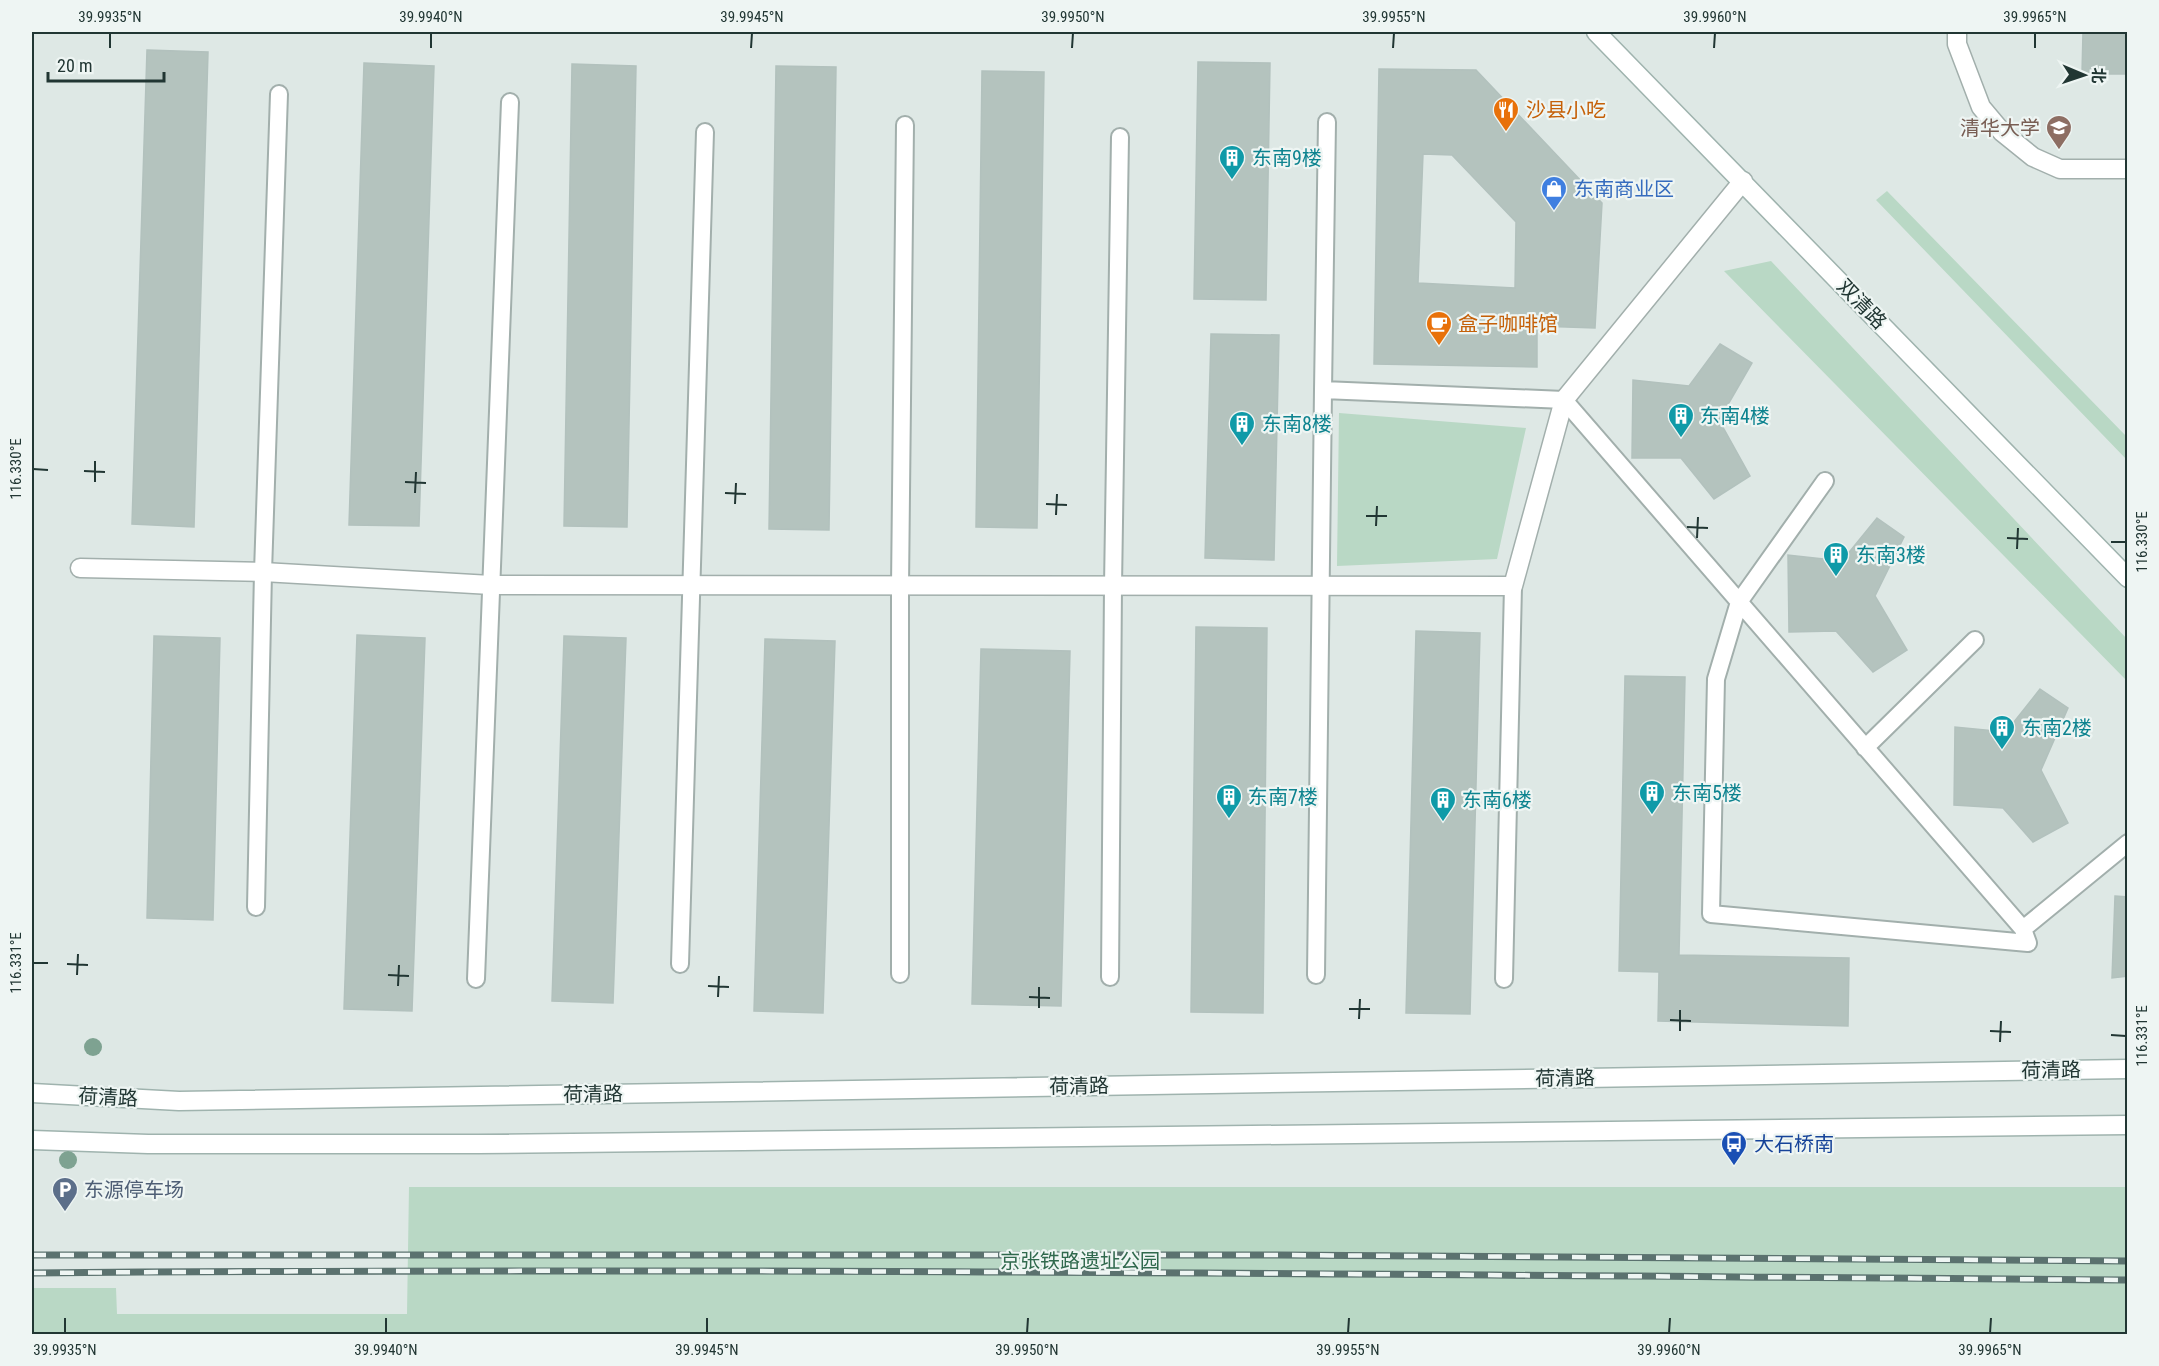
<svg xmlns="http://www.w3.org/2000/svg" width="2159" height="1366" font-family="'Roboto Condensed','Noto Sans SC',sans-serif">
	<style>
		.green { fill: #b9d8c5 }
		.building { fill: #b4c3be; stroke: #b2c1bd; stroke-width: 1.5; fill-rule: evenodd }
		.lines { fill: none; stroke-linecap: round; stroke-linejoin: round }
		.lane-casing { stroke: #a2afac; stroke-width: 20 }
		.street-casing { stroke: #a2afac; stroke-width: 21 }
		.secondary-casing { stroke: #9fb3ae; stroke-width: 21 }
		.lane { stroke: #fff; stroke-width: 16 }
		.street { stroke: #fff; stroke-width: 18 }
		.secondary { stroke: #fff; stroke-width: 18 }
		.rail-casing { stroke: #5b726f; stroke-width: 7 }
		.rail { stroke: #eef5f3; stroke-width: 4.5; stroke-dasharray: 14; stroke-linecap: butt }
		.tree { fill: #7ea291 }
		.ticks { fill: none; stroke: #213633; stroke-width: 2 }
		.labels { text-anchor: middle; stroke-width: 4.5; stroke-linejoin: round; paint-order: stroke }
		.food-label { font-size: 20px; fill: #c56008; stroke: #eef5f3; text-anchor: start }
		.education-label { font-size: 20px; fill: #785e54; stroke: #eef5f3; text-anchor: end }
		.culture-label { font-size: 20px; fill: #0d838f; stroke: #eef5f3; text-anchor: start }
		.shop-label { font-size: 20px; fill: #366cbe; stroke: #eef5f3; text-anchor: start }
		.street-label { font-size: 20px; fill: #213633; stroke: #eef5f3 }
		.transit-label { font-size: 20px; fill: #164399; stroke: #eef5f3; text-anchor: start }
		.service-label { font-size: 20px; fill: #4e5e75; stroke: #eef5f3; text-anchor: start }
		.park-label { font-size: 20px; fill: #30694d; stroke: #eef5f3 }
		.neatline { fill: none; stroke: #213633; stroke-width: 2 }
		.ticks-label { font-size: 15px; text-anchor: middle; fill: #213633 }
	</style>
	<rect width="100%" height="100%" fill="#dee8e5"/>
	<path class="green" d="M1887 191 2127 437V460L1876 200Z
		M1771 261 2127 639V681L1724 271Z
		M1339 413 1526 428 1497 559 1337 566Z
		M409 1187H2127V1334H32V1288H116L117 1314H407Z"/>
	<path class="building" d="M2083 32H2128V74H2082Z
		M147 50 208 52 194 527 132 524Z
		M1198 62 1270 63 1266 300 1194 299Z
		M364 63 434 66 419 526 349 525Z
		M572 64 636 66 627 527 564 526Z
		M776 66 836 67 829 530 769 529Z
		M1379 69 1476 70 1602 203 1595 328 1537 326V367L1374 364ZM1423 154 1452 155 1516 222 1515 288 1418 283Z
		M982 71 1044 72 1037 528 976 527Z
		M1211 334 1279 335 1274 560 1205 558Z
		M1720 344 1752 363 1719 420 1750 476 1714 499 1681 458H1632L1633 380 1689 386Z
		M1877 518 1904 537 1875 596 1907 650 1873 672 1836 631 1789 632 1788 555 1842 561Z
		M1196 627 1267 628 1263 1013 1191 1012Z
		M1416 631 1480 633 1470 1014 1406 1013Z
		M357 635 425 638 412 1011 344 1009Z
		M154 636 220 638 213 920 147 918Z
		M564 636 626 638 613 1003 552 1001Z
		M765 639 835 641 823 1013 754 1011Z
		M981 649 1070 651 1061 1006 972 1004Z
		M1625 676 1685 677 1679 955 1849 958 1848 1026 1658 1021 1659 972 1619 971Z
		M2040 689 2068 708 2041 770 2068 823 2033 842 2003 808 1954 805 1955 727 2006 732Z
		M2115 896 2128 897V976L2112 978Z"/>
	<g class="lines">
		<defs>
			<path id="lane" d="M1327 122 1323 390 1564 400C1717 576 1870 753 2023 929L2028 943 1711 914 1716 679 1739 602 1825 481
				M1865 748 1975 640
				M256 907 263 572 279 94
				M2023 929 2128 843
				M680 964 705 132
				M900 974V586L905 125
				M1316 975 1323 390
				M1110 977 1113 586 1120 137
				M476 979 510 102
				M1504 979 1513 586"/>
			<path id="street" d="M1957 32V44L1981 107 2002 132 2033 157 2060 169H2128
				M80 568 263 572 491 585 1513 586 1564 400 1743 181"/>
			<path id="secondary" d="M1596 32 2128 578
				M32 1093 179 1101 2128 1069
				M32 1140 148 1144H478L2128 1125"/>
		</defs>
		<use href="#lane" class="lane-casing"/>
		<use href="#street" class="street-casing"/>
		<use href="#secondary" class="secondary-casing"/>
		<use href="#lane" class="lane"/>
		<use href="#street" class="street"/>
		<use href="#secondary" class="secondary"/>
		<defs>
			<path id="rail" d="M32 1255H1278L2128 1261
				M32 1273C730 1267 1429 1275 2128 1280"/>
		</defs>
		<use href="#rail" class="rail-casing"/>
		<use href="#rail" class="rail"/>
	</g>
	<g class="tree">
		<circle cx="93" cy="1047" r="9"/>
		<circle cx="68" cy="1160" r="9"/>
	</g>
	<path class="ticks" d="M110 48V33M431 48V33M751 48 752 33M1072 48 1073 33M1393 48 1394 33M1714 48 1715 33M2035 48V33M33 469 48 470M84 471 105 472M95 482V461M405 482 426 483M415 493 416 472M725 493 746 494M735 504 736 483M1046 504 1067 505M1056 515 1057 494M1366 516H1387M1376 526 1377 506M1687 527 1708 528M1697 538 1698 517M2007 538 2028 539M2111 542H2126M2017 549 2018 528M33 963H48M67 964 88 965M77 975 78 954M388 975 409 976M398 986 399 965M708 986 729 987M718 997 719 976M1029 997 1050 998M1039 1008V987M1349 1009H1370M1359 1019 1360 999M1670 1020 1691 1021M1680 1031V1010M1990 1031 2011 1032M2111 1035 2126 1036M2000 1042 2001 1021M65 1333V1318M386 1333V1318M707 1333V1318M1027 1333 1028 1318M1348 1333 1349 1318M1669 1333 1670 1318M1990 1333 1991 1318"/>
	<defs>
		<symbol id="restaurant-pin" viewBox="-11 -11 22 30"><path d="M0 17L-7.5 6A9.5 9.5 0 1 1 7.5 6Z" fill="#e8710a" stroke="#eef5f3"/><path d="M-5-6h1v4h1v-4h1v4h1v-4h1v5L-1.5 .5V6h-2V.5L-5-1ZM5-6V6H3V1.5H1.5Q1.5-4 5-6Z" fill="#fff"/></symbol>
		<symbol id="university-pin" viewBox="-11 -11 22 30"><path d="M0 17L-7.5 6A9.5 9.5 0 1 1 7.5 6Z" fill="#8d6e63" stroke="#eef5f3"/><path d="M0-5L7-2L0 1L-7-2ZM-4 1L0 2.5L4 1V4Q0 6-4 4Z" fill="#fff"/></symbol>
		<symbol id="building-pin" viewBox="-11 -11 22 30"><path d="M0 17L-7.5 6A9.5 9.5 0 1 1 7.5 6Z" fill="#0f9aa8" stroke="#eef5f3"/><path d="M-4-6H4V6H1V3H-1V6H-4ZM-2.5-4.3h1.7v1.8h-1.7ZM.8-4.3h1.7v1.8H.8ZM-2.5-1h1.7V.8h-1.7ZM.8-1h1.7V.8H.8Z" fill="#fff"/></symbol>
		<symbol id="shop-pin" viewBox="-11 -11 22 30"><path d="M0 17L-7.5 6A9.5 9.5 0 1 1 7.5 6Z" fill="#3f7fe0" stroke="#eef5f3"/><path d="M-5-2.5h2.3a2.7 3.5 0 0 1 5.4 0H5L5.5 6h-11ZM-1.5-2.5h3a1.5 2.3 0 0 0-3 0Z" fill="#fff"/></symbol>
		<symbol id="cafe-pin" viewBox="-11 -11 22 30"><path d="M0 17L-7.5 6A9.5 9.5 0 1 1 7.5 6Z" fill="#e8710a" stroke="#eef5f3"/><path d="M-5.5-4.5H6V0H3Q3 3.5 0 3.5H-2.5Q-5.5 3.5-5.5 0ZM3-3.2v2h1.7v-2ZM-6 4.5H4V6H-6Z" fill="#fff"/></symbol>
		<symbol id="bus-pin" viewBox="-11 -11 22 30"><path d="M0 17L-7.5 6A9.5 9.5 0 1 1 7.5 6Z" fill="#1a4fb4" stroke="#eef5f3"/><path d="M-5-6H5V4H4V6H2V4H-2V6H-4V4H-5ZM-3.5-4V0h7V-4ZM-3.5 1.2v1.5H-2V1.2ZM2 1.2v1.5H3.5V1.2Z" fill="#fff"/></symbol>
		<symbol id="parking-pin" viewBox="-11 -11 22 30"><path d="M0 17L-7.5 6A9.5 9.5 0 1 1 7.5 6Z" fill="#5c6f8a" stroke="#eef5f3"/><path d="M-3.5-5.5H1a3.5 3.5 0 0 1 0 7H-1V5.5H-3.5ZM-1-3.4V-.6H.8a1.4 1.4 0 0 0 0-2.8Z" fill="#fff"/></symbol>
	</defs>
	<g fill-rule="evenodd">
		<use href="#restaurant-pin" x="1491" y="95" width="30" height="40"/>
		<use href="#university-pin" x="2044" y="113" width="30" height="40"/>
		<use href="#building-pin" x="1217" y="143" width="30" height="40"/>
		<use href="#shop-pin" x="1539" y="174" width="30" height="40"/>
		<use href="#cafe-pin" x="1424" y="309" width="30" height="40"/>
		<use href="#building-pin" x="1666" y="401" width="30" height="40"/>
		<use href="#building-pin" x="1227" y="409" width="30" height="40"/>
		<use href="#building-pin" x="1821" y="540" width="30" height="40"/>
		<use href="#building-pin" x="1987" y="713" width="30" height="40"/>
		<use href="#building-pin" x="1637" y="778" width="30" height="40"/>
		<use href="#building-pin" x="1214" y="782" width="30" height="40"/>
		<use href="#building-pin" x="1428" y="785" width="30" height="40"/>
		<use href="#bus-pin" x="1719" y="1129" width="30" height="40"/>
		<use href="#parking-pin" x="50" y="1175" width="30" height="40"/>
	</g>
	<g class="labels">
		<g class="food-label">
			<text x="1526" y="117">沙县小吃</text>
			<text x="1458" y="331">盒子咖啡馆</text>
		</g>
		<g class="education-label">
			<text x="2040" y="135">清华大学</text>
		</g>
		<g class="culture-label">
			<text x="1252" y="165">东南9楼</text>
			<text x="1700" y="423">东南4楼</text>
			<text x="1262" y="431">东南8楼</text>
			<text x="1856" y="562">东南3楼</text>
			<text x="2022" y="735">东南2楼</text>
			<text x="1672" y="800">东南5楼</text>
			<text x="1248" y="804">东南7楼</text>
			<text x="1462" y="807">东南6楼</text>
		</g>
		<g class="shop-label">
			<text x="1574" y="196">东南商业区</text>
		</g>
		<g class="street-label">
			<text transform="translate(1862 304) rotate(46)" y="7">双清路</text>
			<text transform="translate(2051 1070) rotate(-1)" y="7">荷清路</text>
			<text transform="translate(1565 1078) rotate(-1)" y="7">荷清路</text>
			<text transform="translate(1079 1086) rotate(-1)" y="7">荷清路</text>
			<text transform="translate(593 1094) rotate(-1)" y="7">荷清路</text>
			<text transform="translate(108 1097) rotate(3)" y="7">荷清路</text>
		</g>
		<g class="transit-label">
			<text x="1754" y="1151">大石桥南</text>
		</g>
		<g class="service-label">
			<text x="84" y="1197">东源停车场</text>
		</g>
		<g class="park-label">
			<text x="1080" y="1268">京张铁路遗址公园</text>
		</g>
	</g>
	<rect width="2159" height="1366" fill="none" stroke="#eef5f3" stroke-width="66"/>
	<g transform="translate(2084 75) rotate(92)" stroke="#eef5f3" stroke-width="4.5" paint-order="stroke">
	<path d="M0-4.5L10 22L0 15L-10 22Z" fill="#213633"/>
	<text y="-9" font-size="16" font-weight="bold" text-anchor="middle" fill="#213633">北</text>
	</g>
	<path d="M48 72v9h116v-9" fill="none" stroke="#213633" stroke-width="3"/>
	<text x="57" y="72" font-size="18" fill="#213633" stroke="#eef5f3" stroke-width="4.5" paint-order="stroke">20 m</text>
	<rect x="33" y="33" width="2093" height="1300" class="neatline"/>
	<g class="ticks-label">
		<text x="110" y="22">39.9935°N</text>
		<text x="431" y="22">39.9940°N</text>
		<text x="752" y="22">39.9945°N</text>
		<text x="1073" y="22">39.9950°N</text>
		<text x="1394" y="22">39.9955°N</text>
		<text x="1715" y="22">39.9960°N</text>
		<text x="2035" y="22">39.9965°N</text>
		<text transform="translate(16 469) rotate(-90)" y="5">116.330°E</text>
		<text transform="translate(2142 542) rotate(-90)" y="5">116.330°E</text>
		<text transform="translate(16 963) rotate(-90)" y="5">116.331°E</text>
		<text transform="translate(2142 1036) rotate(-90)" y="5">116.331°E</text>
		<text x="65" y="1355">39.9935°N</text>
		<text x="386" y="1355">39.9940°N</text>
		<text x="707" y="1355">39.9945°N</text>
		<text x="1027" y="1355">39.9950°N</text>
		<text x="1348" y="1355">39.9955°N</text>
		<text x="1669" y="1355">39.9960°N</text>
		<text x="1990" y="1355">39.9965°N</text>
	</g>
</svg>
